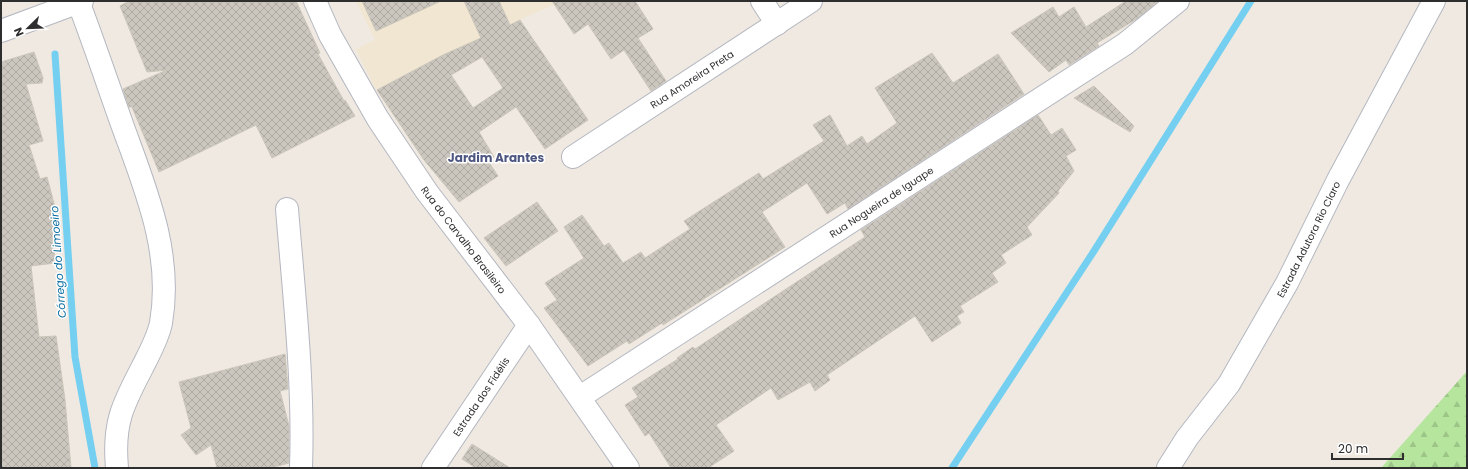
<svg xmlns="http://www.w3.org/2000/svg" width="1468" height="469" font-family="Poppins,sans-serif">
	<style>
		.education { fill: #f0e6d1 }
		.forest { fill: url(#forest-firs) }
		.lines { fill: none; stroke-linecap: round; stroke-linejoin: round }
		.stream { stroke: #75cff0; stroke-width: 7 }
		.building { fill: url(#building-cross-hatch); stroke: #cbc5ba; fill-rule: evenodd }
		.minor-casing { stroke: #b4b7c1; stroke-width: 24 }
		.minor { stroke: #fff; stroke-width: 22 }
		.labels { text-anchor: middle; stroke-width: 3; stroke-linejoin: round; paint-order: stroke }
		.street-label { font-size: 10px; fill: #2e2e2e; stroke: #fff }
		.water-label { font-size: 11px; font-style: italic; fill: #0d6fa3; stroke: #fff }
		.quarter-label { font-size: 12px; font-weight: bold; fill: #4d5680; stroke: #fff }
	</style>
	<defs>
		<pattern id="forest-firs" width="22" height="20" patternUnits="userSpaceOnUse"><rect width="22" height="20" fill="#b6e59e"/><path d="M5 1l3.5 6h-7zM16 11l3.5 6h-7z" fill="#9dc588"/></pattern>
		<pattern id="building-cross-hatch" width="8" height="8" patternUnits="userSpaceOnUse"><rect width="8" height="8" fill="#cbc7bf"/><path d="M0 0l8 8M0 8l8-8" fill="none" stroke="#afaba4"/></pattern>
	</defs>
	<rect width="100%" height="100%" fill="#efe9e1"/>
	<path class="education" d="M356 1H561L443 55 376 90 356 49 375 40Z"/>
	<path class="forest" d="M1467 371V468H1381Z"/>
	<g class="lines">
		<path class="stream" d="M55 54 75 357 95 468
			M952 468 1094 251 1251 1"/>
	</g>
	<path class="building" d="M129 1H296L320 53 318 54 344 101 345 100 355 116 272 158 256 125 159 172 132 107H129L123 89 167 70 147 72 120 6Z
		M362 1H441L376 31Z
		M464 1H499L510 25 520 20 588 120 545 149 516 107 479 132 494 157 488 161 498 176 459 202 424 160 377 90 443 55 481 38ZM482 57 503 88 473 108 451 75Z
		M552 1H635L653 29 638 38 666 81 651 91 624 50 611 59 588 24 574 34Z
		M1126 1H1158L1138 18 1097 43 1099 46 1069 65 1066 60 1049 72 1011 33 1053 7 1059 17 1074 7 1086 27Z
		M34 52 43 78 42 83 26 84 43 141 29 145 40 179 47 177 60 226 52 227 55 263 31 266 39 337 56 336 65 400 71 468H1V62Z
		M932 53 953 83 998 54 1024 94 848 209 845 203 827 214 807 183 762 212 785 247 663 325 662 323 629 344 627 341 588 366 544 308 557 300 545 283 584 258 564 227 582 215 604 246 609 243 623 263 641 252 645 258 690 229 684 221 759 173 763 179 824 141 813 125 830 115 847 146 862 136 867 144 897 123 875 88Z
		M1094 86 1134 126 1130 132 1074 98Z
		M1038 115 1051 135 1062 128 1076 150 1066 156 1074 171 1058 191 1059 193 1027 227 1032 235 1001 255 1006 263 992 273 998 282 960 306 964 312 957 316 961 323 932 342 915 316 827 375 830 380 815 391 810 382 778 400 771 388 716 425 734 451 708 468H671L649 433 645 436 625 405 638 397 632 388 678 359 677 358 693 347 695 349 865 237 861 230Z
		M537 202 558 231 506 266 484 238Z
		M285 354 288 389 280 391 289 426V463L270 468H217L211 445 196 455 181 435 191 428 179 382Z
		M472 444 510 468H476L462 459Z"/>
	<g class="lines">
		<defs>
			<g id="minor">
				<path d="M78 1C94 43 108 85 123 127 146 190 173 254 161 323 158 338 149 354 142 368 122 406 113 424 117 468"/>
				<path id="s1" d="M315 1 330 35 378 119 427 192 529 325 628 468"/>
				<path d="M762 1 777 24"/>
				<path d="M1 31 82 1"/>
				<path id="s2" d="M573 157 811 1"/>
				<path d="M287 209C294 295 304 381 301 468"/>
				<path id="s3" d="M580 397 1125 44 1178 1"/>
				<path id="s4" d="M433 468 529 325"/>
				<path id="s5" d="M1168 468 1187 438 1229 384 1287 283 1338 180 1434 1"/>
			</g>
		</defs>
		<use href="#minor" class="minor-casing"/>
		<use href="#minor" class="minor"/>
	</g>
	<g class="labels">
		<g class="street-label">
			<text dy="4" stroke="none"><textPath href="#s2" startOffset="142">Rua Amoreira Preta</textPath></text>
			<text dy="4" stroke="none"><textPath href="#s3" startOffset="359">Rua Nogueira de Iguape</textPath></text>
			<text dy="4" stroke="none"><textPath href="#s1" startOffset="282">Rua do Carvalho Brasileiro</textPath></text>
			<text dy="4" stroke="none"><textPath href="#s5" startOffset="269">Estrada Adutora Rio Claro</textPath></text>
			<text dy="4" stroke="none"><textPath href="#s4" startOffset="86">Estrada dos Fidélis</textPath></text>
		</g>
		<g class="water-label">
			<text transform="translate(58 262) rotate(-94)" y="4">Córrego do Limoeiro</text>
		</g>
		<g class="quarter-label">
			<text x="496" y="162">Jardim Arantes</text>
		</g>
	</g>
	<rect width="1468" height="469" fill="none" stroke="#2e2e2e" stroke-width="4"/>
	<g transform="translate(28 28) rotate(247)" stroke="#ffffff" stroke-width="3" paint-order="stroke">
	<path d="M0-3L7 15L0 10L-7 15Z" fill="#2e2e2e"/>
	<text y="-6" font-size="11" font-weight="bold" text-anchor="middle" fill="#2e2e2e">N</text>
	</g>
	<path d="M1332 453v6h71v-6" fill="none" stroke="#2e2e2e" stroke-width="2"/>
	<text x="1338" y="453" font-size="12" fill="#2e2e2e" stroke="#ffffff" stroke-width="3" paint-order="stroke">20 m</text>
</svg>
